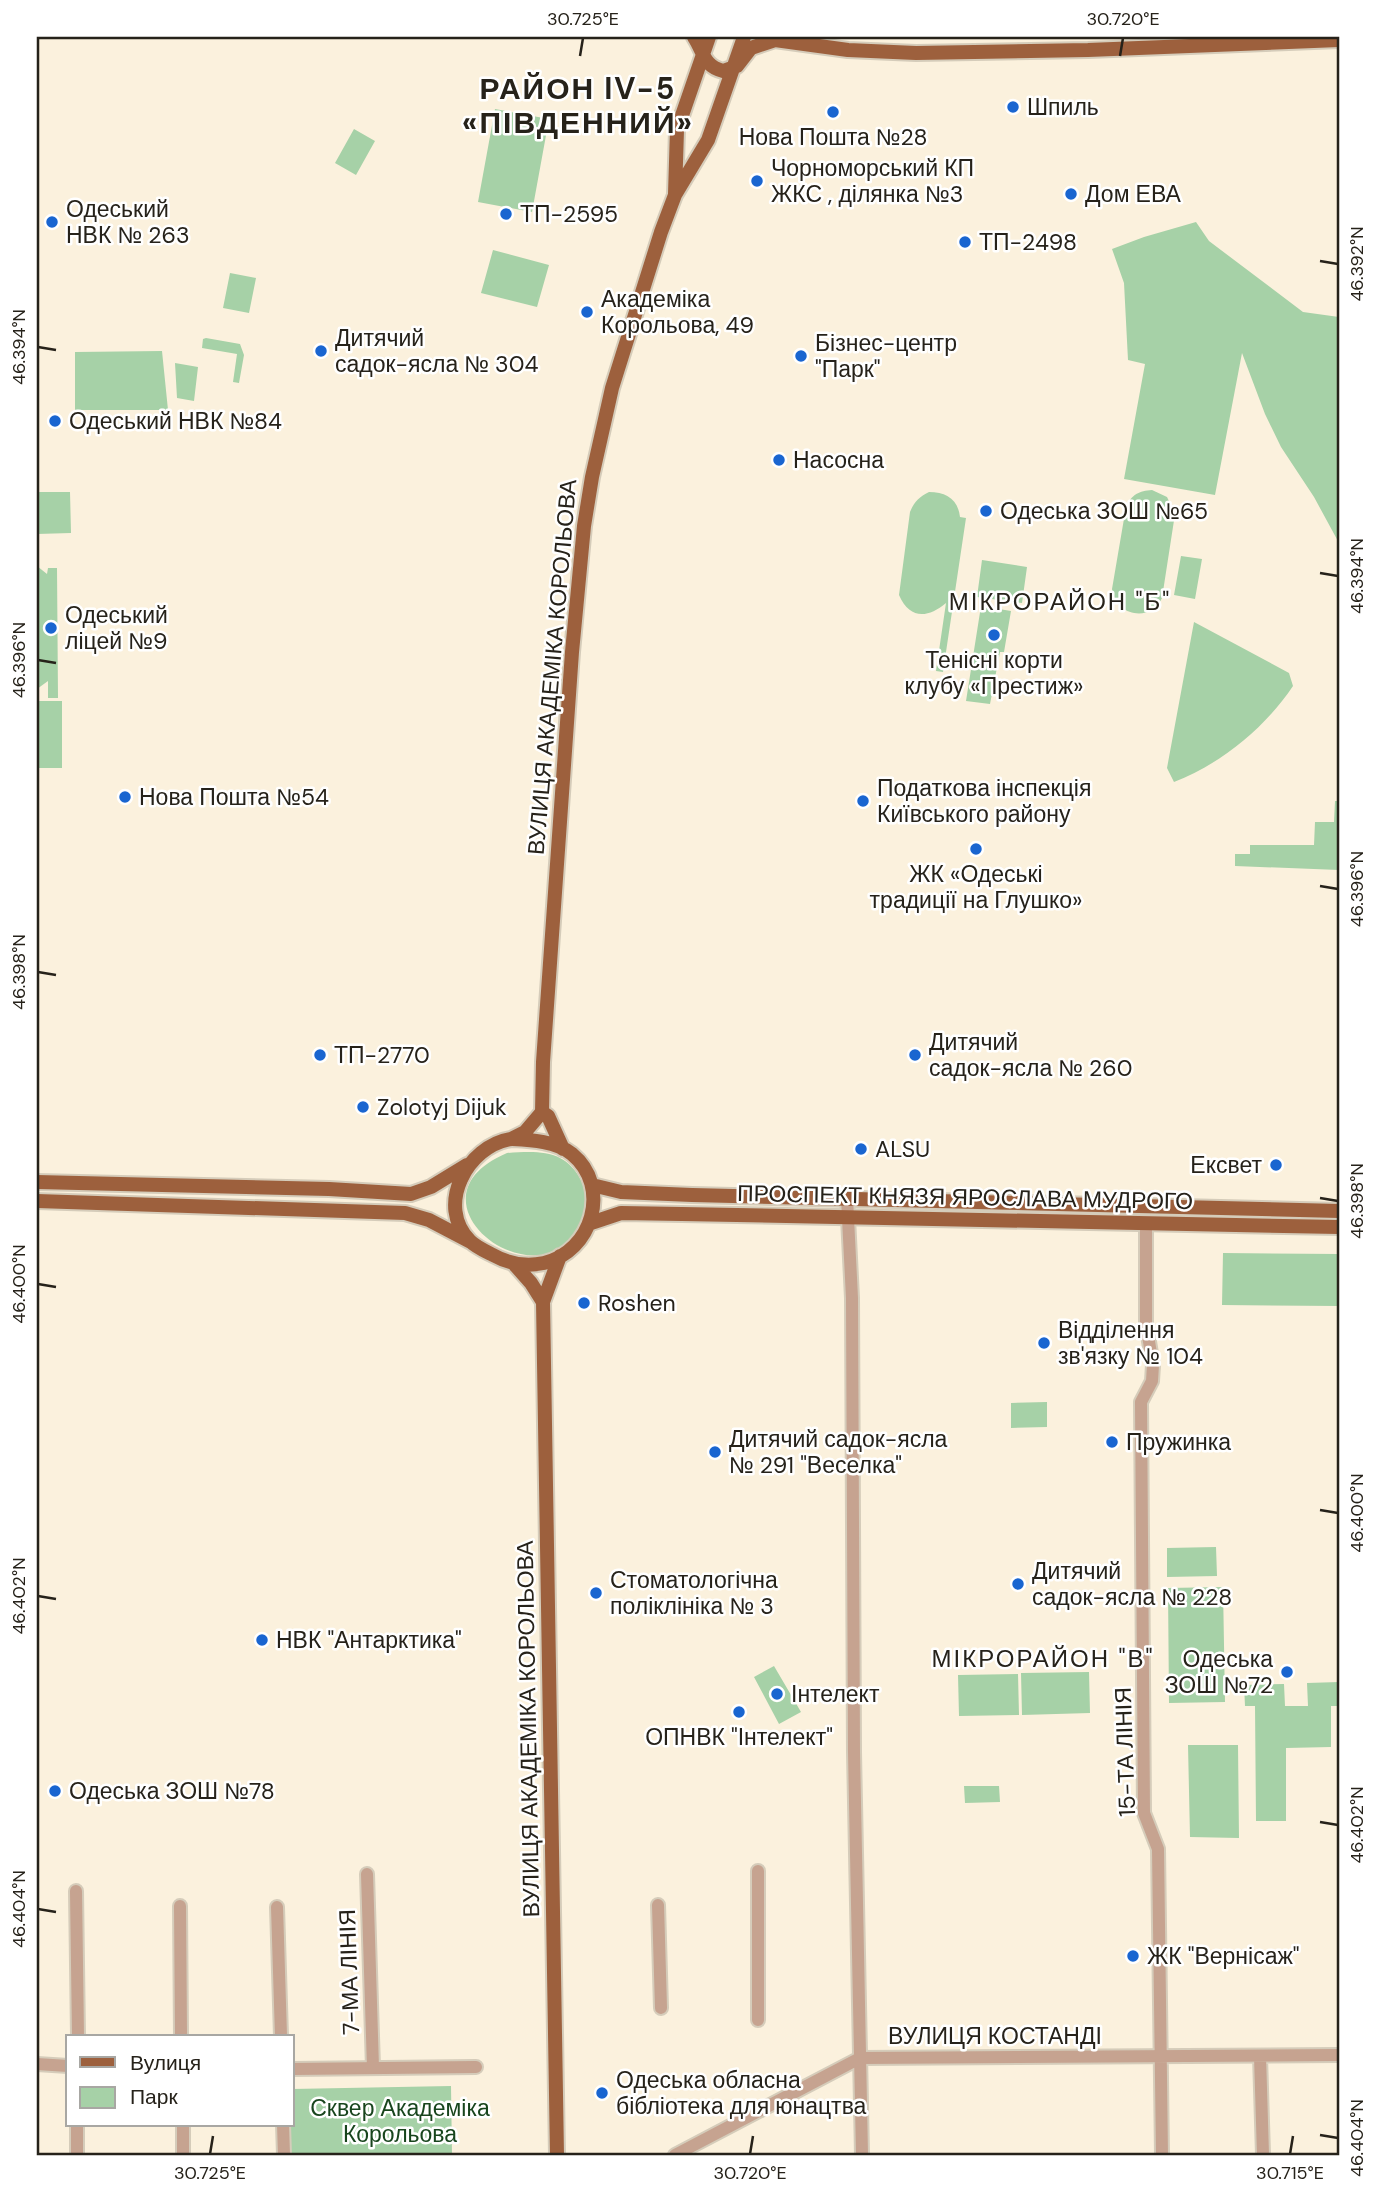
<svg xmlns="http://www.w3.org/2000/svg" width="1376" height="2192" font-family="'DM Sans',sans-serif">
	<style>
		.green { fill: #a6d1a7 }
		.lines { fill: none; stroke-linecap: round; stroke-linejoin: round }
		.minor-casing { stroke: #d5ccba; stroke-width: 16 }
		.major-casing { stroke: #d5ccba; stroke-width: 18 }
		.minor { stroke: #c6a390; stroke-width: 12 }
		.major { stroke: #9d603d; stroke-width: 14 }
		.ticks { fill: none; stroke: #26221a; stroke-width: 2.5 }
		.poi-dot { fill: #1965d0; stroke: #fff; stroke-width: 2.5 }
		.labels { text-anchor: middle; stroke-width: 5; stroke-linejoin: round; paint-order: stroke }
		.poi-label { font-size: 23px; fill: #26221a; stroke: #fff; text-anchor: start }
		.street-label { font-size: 23px; fill: #26221a; stroke: #fff }
		.park-label { font-size: 23px; fill: #18451d; stroke: #fff }
		.neighbourhood-label { font-size: 24px; letter-spacing: 2px; fill: #26221a; stroke: #fff }
		.district-label { font-size: 30px; font-weight: bold; letter-spacing: 2px; fill: #26221a; stroke: #fff }
		.neatline { fill: none; stroke: #26221a; stroke-width: 2.5 }
		.ticks-label { font-size: 18px; text-anchor: middle; fill: #26221a }
	</style>
	<rect width="100%" height="100%" fill="#fbf1dd"/>
	<path class="green" d="M495 109 549 119 532 212 478 202Z
		M354 129 375 141 356 175 335 163Z
		M1196 222 1209 241 1303 312 1339 317V543L1314 497 1281 447 1265 414 1242 353 1215 495 1124 479 1145 364 1128 360 1124 283 1112 249 1144 237Z
		M493 250 549 265 537 307 481 293Z
		M230 273 256 278 249 313 223 308Z
		M206 338 240 344 244 355 239 383 233 382 237 354 202 348 203 339Z
		M162 351 168 410H75V352Z
		M175 363 198 367 194 401 177 398Z
		M1152 490 1167 497 1175 514 1162 598C1151 623 1115 616 1112 589L1126 507C1132 494 1139 491 1152 490Z
		M70 492 71 533 37 534V492Z
		M929 492C946 492 958 499 960 517L966 518 943 672 936 671 946 603C928 618 910 620 899 595L910 512C914 502 919 497 929 492Z
		M1181 556 1202 559 1195 599 1174 595Z
		M982 560 1027 567 1022 603 977 597Z
		M37 566 47 574 48 568H57L58 698H48V681L37 689Z
		M981 606 1011 611 1004 652H1000L990 704 966 701Z
		M1194 622 1289 673 1293 686C1264 729 1222 763 1174 782L1167 768Z
		M37 701H62V768H37Z
		M1335 801H1339V870L1235 866V854H1250V845H1314L1315 822H1334Z
		M507 1153C524 1152 545 1150 560 1158 590 1174 595 1218 571 1241 518 1292 405 1196 507 1153Z
		M1223 1253 1339 1254V1306L1222 1305Z
		M1047 1402V1427L1011 1428V1403Z
		M1216 1547 1217 1576 1167 1577V1548Z
		M1223 1587 1225 1702 1169 1703 1168 1588Z
		M774 1666 801 1712 779 1724 754 1677Z
		M1089 1672 1090 1713 1022 1715 1021 1673Z
		M1018 1674 1019 1715 959 1716 958 1675Z
		M1339 1682V1706H1331V1747L1286 1748V1821H1256L1255 1706H1245L1244 1685 1284 1684 1285 1706H1308L1307 1683Z
		M1188 1745H1238L1239 1838 1190 1837Z
		M964 1786H999L1000 1802 965 1803Z
		M451 2086 452 2155H288L287 2124H292V2089Z"/>
	<g class="lines">
		<defs>
			<path id="minor" d="M847 1198 852 1298 854 1752 862 2155
				M1146 1223V1324L1153 1365 1152 1381 1141 1402 1144 1813 1158 1849 1162 2155
				M367 1874 373 2068
				M76 1891 78 2036
				M658 1905 661 2008
				M180 1906 181 2036
				M277 1907 281 2036
				M758 2020V1871
				M1260 2056 1263 2155
				M37 2064 68 2066
				M292 2069 476 2067
				M77 2124V2155
				M183 2124V2155
				M283 2124 284 2155
				M675 2155 860 2058 1339 2055"/>
			<path id="major" d="M694 37C704 52 703 66 723 71L737 66 751 48 775 40 848 50 916 53 1088 50 1339 40
				M675 194 677 130 709 37
				M542 1112 548 1116 563 1149
				M511 1139 525 1132 542 1112 543 1062 572 652 584 526 592 477 612 388 661 232 675 195 708 140 744 37
				M511 1139C530 1140 556 1141 572 1154 612 1187 592 1252 544 1263 525 1267 509 1264 493 1255 485 1251 476 1247 470 1241 435 1206 467 1146 511 1139Z
				M37 1182 329 1189 411 1194 431 1187 467 1165
				M592 1185 621 1192 692 1195 1339 1211
				M37 1201 405 1213 429 1220 471 1242
				M591 1223 621 1213 682 1214 1339 1227
				M515 1265 531 1283 543 1302
				M557 2155 543 1302 560 1256"/>
		</defs>
		<use href="#minor" class="minor-casing"/>
		<use href="#major" class="major-casing"/>
		<use href="#minor" class="minor"/>
		<use href="#major" class="major"/>
	</g>
	<path class="ticks" d="M580 56 583 38M1120 56 1123 38M1320 261 1338 264M38 347 56 350M1320 573 1338 576M38 660 56 663M1320 886 1338 889M38 972 56 975M1320 1198 1338 1201M38 1284 56 1287M1320 1510 1338 1513M38 1596 56 1599M1320 1822 1338 1825M38 1909 56 1912M1320 2135 1338 2138M210 2154 213 2136M750 2154 753 2136M1290 2154 1293 2136"/>
	<g class="poi-dot">
		<circle cx="1013" cy="107" r="7"/>
		<circle cx="833" cy="112" r="7"/>
		<circle cx="757" cy="181" r="7"/>
		<circle cx="1071" cy="194" r="7"/>
		<circle cx="506" cy="214" r="7"/>
		<circle cx="52" cy="222" r="7"/>
		<circle cx="965" cy="242" r="7"/>
		<circle cx="587" cy="312" r="7"/>
		<circle cx="321" cy="351" r="7"/>
		<circle cx="801" cy="356" r="7"/>
		<circle cx="55" cy="421" r="7"/>
		<circle cx="779" cy="460" r="7"/>
		<circle cx="986" cy="511" r="7"/>
		<circle cx="51" cy="628" r="7"/>
		<circle cx="994" cy="635" r="7"/>
		<circle cx="125" cy="797" r="7"/>
		<circle cx="863" cy="801" r="7"/>
		<circle cx="976" cy="849" r="7"/>
		<circle cx="320" cy="1055" r="7"/>
		<circle cx="915" cy="1055" r="7"/>
		<circle cx="363" cy="1107" r="7"/>
		<circle cx="861" cy="1149" r="7"/>
		<circle cx="1276" cy="1165" r="7"/>
		<circle cx="584" cy="1303" r="7"/>
		<circle cx="1044" cy="1343" r="7"/>
		<circle cx="1112" cy="1442" r="7"/>
		<circle cx="715" cy="1452" r="7"/>
		<circle cx="1018" cy="1584" r="7"/>
		<circle cx="596" cy="1593" r="7"/>
		<circle cx="262" cy="1640" r="7"/>
		<circle cx="1287" cy="1672" r="7"/>
		<circle cx="777" cy="1694" r="7"/>
		<circle cx="739" cy="1712" r="7"/>
		<circle cx="55" cy="1791" r="7"/>
		<circle cx="1133" cy="1956" r="7"/>
		<circle cx="602" cy="2093" r="7"/>
	</g>
	<g class="labels">
		<g class="poi-label">
			<text x="1027" y="115">Шпиль</text>
			<text x="833" y="145" text-anchor="middle">Нова Пошта №28</text>
			<text x="771" y="176">Чорноморський КП<tspan x="771" dy="26">ЖКС , ділянка №3</tspan></text>
			<text x="1085" y="202">Дом ЕВА</text>
			<text x="66" y="217">Одеський<tspan x="66" dy="26">НВК № 263</tspan></text>
			<text x="520" y="222">ТП-2595</text>
			<text x="979" y="250">ТП-2498</text>
			<text x="601" y="307">Академіка<tspan x="601" dy="26">Корольова, 49</tspan></text>
			<text x="335" y="346">Дитячий<tspan x="335" dy="26">садок-ясла № 304</tspan></text>
			<text x="815" y="351">Бізнес-центр<tspan x="815" dy="26">"Парк"</tspan></text>
			<text x="69" y="429">Одеський НВК №84</text>
			<text x="793" y="468">Насосна</text>
			<text x="1000" y="519">Одеська ЗОШ №65</text>
			<text x="65" y="623">Одеський<tspan x="65" dy="26">ліцей №9</tspan></text>
			<text x="994" y="668" text-anchor="middle">Тенісні корти<tspan x="994" dy="26">клубу «Престиж»</tspan></text>
			<text x="877" y="796">Податкова інспекція<tspan x="877" dy="26">Київського району</tspan></text>
			<text x="139" y="805">Нова Пошта №54</text>
			<text x="976" y="882" text-anchor="middle">ЖК «Одеські<tspan x="976" dy="26">традиції на Глушко»</tspan></text>
			<text x="929" y="1050">Дитячий<tspan x="929" dy="26">садок-ясла № 260</tspan></text>
			<text x="334" y="1063">ТП-2770</text>
			<text x="377" y="1115">Zolotyj Dijuk</text>
			<text x="875" y="1157">ALSU</text>
			<text x="1262" y="1173" text-anchor="end">Ексвет</text>
			<text x="598" y="1311">Roshen</text>
			<text x="1058" y="1338">Відділення<tspan x="1058" dy="26">зв'язку № 104</tspan></text>
			<text x="729" y="1447">Дитячий садок-ясла<tspan x="729" dy="26">№ 291 "Веселка"</tspan></text>
			<text x="1126" y="1450">Пружинка</text>
			<text x="1032" y="1579">Дитячий<tspan x="1032" dy="26">садок-ясла № 228</tspan></text>
			<text x="610" y="1588">Стоматологічна<tspan x="610" dy="26">поліклініка № 3</tspan></text>
			<text x="276" y="1648">НВК "Антарктика"</text>
			<text x="1273" y="1667" text-anchor="end">Одеська<tspan x="1273" dy="26">ЗОШ №72</tspan></text>
			<text x="791" y="1702">Інтелект</text>
			<text x="739" y="1745" text-anchor="middle">ОПНВК "Інтелект"</text>
			<text x="69" y="1799">Одеська ЗОШ №78</text>
			<text x="1147" y="1964">ЖК "Вернісаж"</text>
			<text x="616" y="2088">Одеська обласна<tspan x="616" dy="26">бібліотека для юнацтва</tspan></text>
		</g>
		<g class="street-label">
			<text transform="translate(552 667) rotate(-85)" y="8">ВУЛИЦЯ АКАДЕМІКА КОРОЛЬОВА</text>
			<text transform="translate(965 1197) rotate(1)" y="8">ПРОСПЕКТ КНЯЗЯ ЯРОСЛАВА МУДРОГО</text>
			<text transform="translate(528 1729) rotate(-91)" y="8">ВУЛИЦЯ АКАДЕМІКА КОРОЛЬОВА</text>
			<text transform="translate(1125 1752) rotate(-92)" y="8">15-ТА ЛІНІЯ</text>
			<text transform="translate(349 1972) rotate(-92)" y="8">7-МА ЛІНІЯ</text>
			<text x="995" y="2044">ВУЛИЦЯ КОСТАНДІ</text>
		</g>
		<g class="park-label">
			<text x="400" y="2116">Сквер Академіка<tspan x="400" dy="26">Корольова</tspan></text>
		</g>
		<g class="neighbourhood-label">
			<text x="1060" y="610">МІКРОРАЙОН "Б"</text>
			<text x="1043" y="1667">МІКРОРАЙОН "В"</text>
		</g>
		<g class="district-label">
			<text x="578" y="99">РАЙОН IV-5<tspan x="578" dy="34">«ПІВДЕННИЙ»</tspan></text>
		</g>
	</g>
	<rect width="1376" height="2192" fill="none" stroke="#ffffff" stroke-width="77"/>
	<rect x="66" y="2035" width="228" height="91" fill="#ffffff" stroke="#a8a7a3" stroke-width="2"/>
	<rect x="80" y="2057" width="35" height="10" fill="#9d603d" stroke="#a8a7a3" stroke-width="2"/>
	<text x="130" y="2070" font-size="21" fill="#26221a">Вулиця</text>
	<rect x="80" y="2087" width="35" height="21" fill="#a6d1a7" stroke="#a8a7a3" stroke-width="2"/>
	<text x="130" y="2104" font-size="21" fill="#26221a">Парк</text>
	<rect x="38" y="38" width="1300" height="2116" class="neatline"/>
	<g class="ticks-label">
		<text x="583" y="25">30.725°E</text>
		<text x="1123" y="25">30.720°E</text>
		<text transform="translate(1357 264) rotate(-90)" y="6">46.392°N</text>
		<text transform="translate(19 347) rotate(-90)" y="6">46.394°N</text>
		<text transform="translate(1357 576) rotate(-90)" y="6">46.394°N</text>
		<text transform="translate(19 660) rotate(-90)" y="6">46.396°N</text>
		<text transform="translate(1357 889) rotate(-90)" y="6">46.396°N</text>
		<text transform="translate(19 972) rotate(-90)" y="6">46.398°N</text>
		<text transform="translate(1357 1201) rotate(-90)" y="6">46.398°N</text>
		<text transform="translate(19 1284) rotate(-90)" y="6">46.400°N</text>
		<text transform="translate(1357 1513) rotate(-90)" y="6">46.400°N</text>
		<text transform="translate(19 1596) rotate(-90)" y="6">46.402°N</text>
		<text transform="translate(1357 1825) rotate(-90)" y="6">46.402°N</text>
		<text transform="translate(19 1909) rotate(-90)" y="6">46.404°N</text>
		<text transform="translate(1357 2138) rotate(-90)" y="6">46.404°N</text>
		<text x="210" y="2179">30.725°E</text>
		<text x="750" y="2179">30.720°E</text>
		<text x="1290" y="2179">30.715°E</text>
	</g>
</svg>
